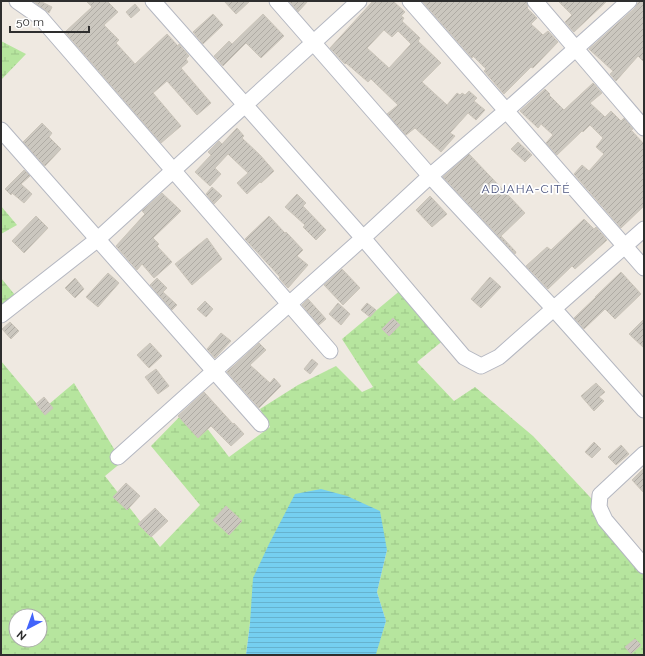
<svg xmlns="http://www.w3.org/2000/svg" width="645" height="656" font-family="Raleway,sans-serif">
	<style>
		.wetland { fill: url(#wetland-marsh); fill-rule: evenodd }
		.water { fill: url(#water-rules) }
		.building { fill: url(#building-hatch); stroke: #cbc5ba; fill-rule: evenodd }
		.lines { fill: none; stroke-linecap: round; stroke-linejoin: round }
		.minor-casing { stroke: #b4b7c1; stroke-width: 17 }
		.minor { stroke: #fff; stroke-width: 15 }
		.labels { text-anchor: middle; stroke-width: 3.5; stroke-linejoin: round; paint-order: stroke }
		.neighbourhood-label { font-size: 12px; letter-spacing: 1px; fill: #4d5680; stroke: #fff }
	</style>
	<defs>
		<pattern id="wetland-marsh" width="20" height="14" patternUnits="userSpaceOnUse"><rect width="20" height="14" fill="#b6e59e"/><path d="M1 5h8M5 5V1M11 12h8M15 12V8" fill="none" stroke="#9dc588"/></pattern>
		<pattern id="water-rules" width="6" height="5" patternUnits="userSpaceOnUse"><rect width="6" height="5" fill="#75cff0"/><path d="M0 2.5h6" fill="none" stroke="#66b2ce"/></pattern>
		<pattern id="building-hatch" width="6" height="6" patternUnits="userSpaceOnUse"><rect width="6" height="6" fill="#cbc7bf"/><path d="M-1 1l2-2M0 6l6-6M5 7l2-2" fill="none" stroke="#afaba4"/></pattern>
	</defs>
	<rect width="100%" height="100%" fill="#efe9e1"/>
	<path class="wetland" d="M1 41 26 54 1 80Z
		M1 206 17 225 1 234Z
		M1 278 15 295 1 307Z
		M402 289 445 339 417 362 454 401 475 387 533 436 644 555V655H375L386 621 377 592 387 550 250 623 246 655H1V361L42 410 74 383 122 462 105 476 160 547 200 505 151 446 190 406 229 457 270 427 260 409 298 385 336 366 362 392 373 387 342 339ZM16 616H40V640H16Z"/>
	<path class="water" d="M321 489 347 496 380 511 387 550 377 592 386 621 376 654 375 655H246L250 623 253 578 269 544 295 494Z"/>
	<path class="building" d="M33 1H40L52 7 49 13Z
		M86 1H107L118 12 104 25 119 40 116 43 135 64 167 34 178 46 179 44 189 56 186 59 188 62 181 68 211 103 197 115 167 81 153 93 181 126 161 143 65 32 92 7Z
		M224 1H250L236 14Z
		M289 1H308L298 12Z
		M373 1H393L405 12 401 16 404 18 402 21 420 38 418 41 441 63 422 82 447 105 457 93 460 95 462 93 465 95 469 91 477 98 474 101 485 110 476 120 468 113 450 133 455 136 441 152 415 128 406 135 387 114 398 105 371 79 368 82 346 63 345 64 330 48ZM384 30 392 37 398 31 411 44 389 68 367 48Z
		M422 1H526L528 7 527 8 537 18 531 24 543 35 548 31 558 42 533 68 531 67 504 94 484 71 486 69 473 56 472 58Z
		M558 1H607L574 32 565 22 572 15Z
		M639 1H644V62L638 56 616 81 610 74 613 71 589 49 616 25 635 8Z
		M135 4 140 10 131 18 126 12Z
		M213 14 223 25 203 44 193 32Z
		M263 14 284 36 261 58 246 43 223 66 214 56 229 41 232 44Z
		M593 83 602 93 590 103 605 117 611 111 621 121 624 118 633 129 631 130 644 144V206L621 228 574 174 582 165 589 171 604 154 596 147 603 138 590 125 583 132 582 131 557 155 546 143 553 135 541 124 538 128 520 111 545 89 550 94 549 95 564 110Z
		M42 123 52 133 49 137 61 149 45 166 23 142Z
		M237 128 244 136 242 138 260 155 274 171 261 183 260 182 247 194 237 183 248 173 228 154 215 168 221 174 210 186 195 172 211 155 208 152 219 141 222 144Z
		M518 142 532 155 525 162 511 149Z
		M469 154 525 213 501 236 516 252 515 254 443 177Z
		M24 170 30 176 21 184 32 194 24 203 12 193 11 195 5 189Z
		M212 187 222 196 214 204 206 194Z
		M162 193 181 211 153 238 159 244 157 246 172 262 154 278 142 264 137 270 116 246 145 214 142 211Z
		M297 194 306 203 303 206 326 230 316 240 303 227 305 225 285 207Z
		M430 196 447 214 432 227 416 210Z
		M36 216 48 228 24 253 12 241Z
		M269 216 285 233 286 232 303 250 297 256 308 265 288 288 279 278 280 277 245 239Z
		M584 219 594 229 596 227 607 240 575 269 572 266 548 289 526 266 547 247 551 250Z
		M207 238 222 259 192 285 175 264Z
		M342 269 360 288 343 305 324 285Z
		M621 272 641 294 615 319 605 309 584 329 574 318 596 297H595Z
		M108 273 119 283 98 307 86 297Z
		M490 277 501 287 481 308 471 299Z
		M75 278 84 289 75 298 65 288Z
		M157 278 167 288 163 292 177 305 172 310 150 285Z
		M308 299 326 319 319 325 302 305Z
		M205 301 213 309 206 317 197 309Z
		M338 303 350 314 341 325 329 314Z
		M367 303 376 310 370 317 361 310Z
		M393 318 400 325 389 336 382 329Z
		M644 319V348L629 334Z
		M10 322 19 331 11 339 2 329Z
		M221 333 231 341 215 358 207 349Z
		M150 343 162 356 149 368 137 355Z
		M259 343 266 350 250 365 270 383 274 378 281 386 259 408 227 372Z
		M312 359 318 364 310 374 304 369Z
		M156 369 169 386 158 394 145 377Z
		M596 383 605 392 599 397 604 401 594 411 581 396Z
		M204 392 233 424 234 423 244 434 231 446 211 426 198 438 178 416Z
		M44 397 53 408 45 415 36 404Z
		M594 442 601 449 592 458 585 452Z
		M621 445 629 454 616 465 608 457Z
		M644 468V493L632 480Z
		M126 483 140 496 127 510 113 497Z
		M226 506 242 521 229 535 213 520Z
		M155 508 168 521 151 537 138 524Z
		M635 639 641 645 631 654 625 647Z"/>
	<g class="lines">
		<defs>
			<path id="minor" d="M17 1 40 17 330 351
				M153 1 363 238 464 357 481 366 499 357 644 229
				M277 1 430 176 554 309 644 410
				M410 1 644 268
				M535 1 644 128
				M1 130 261 424
				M1 315 98 239 359 1
				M644 454 600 495 599 507 605 520 644 566
				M118 457 363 238 430 176 506 111 629 1"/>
		</defs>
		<use href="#minor" class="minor-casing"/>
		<use href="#minor" class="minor"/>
	</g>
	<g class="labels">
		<g class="neighbourhood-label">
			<text x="526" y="193">ADJAHA-CITÉ</text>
		</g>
	</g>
	<rect width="645" height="656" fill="none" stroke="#2e2e2e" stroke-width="4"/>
	<g transform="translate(28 628) rotate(221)"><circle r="19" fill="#ffffff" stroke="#ababab"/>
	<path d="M0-3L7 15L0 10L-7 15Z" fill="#4264fb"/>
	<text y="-6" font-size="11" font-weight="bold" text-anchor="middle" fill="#2e2e2e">N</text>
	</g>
	<path d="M10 26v6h79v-6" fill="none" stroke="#2e2e2e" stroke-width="2"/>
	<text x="16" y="26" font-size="12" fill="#2e2e2e" stroke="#ffffff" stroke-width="3" paint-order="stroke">50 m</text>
</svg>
